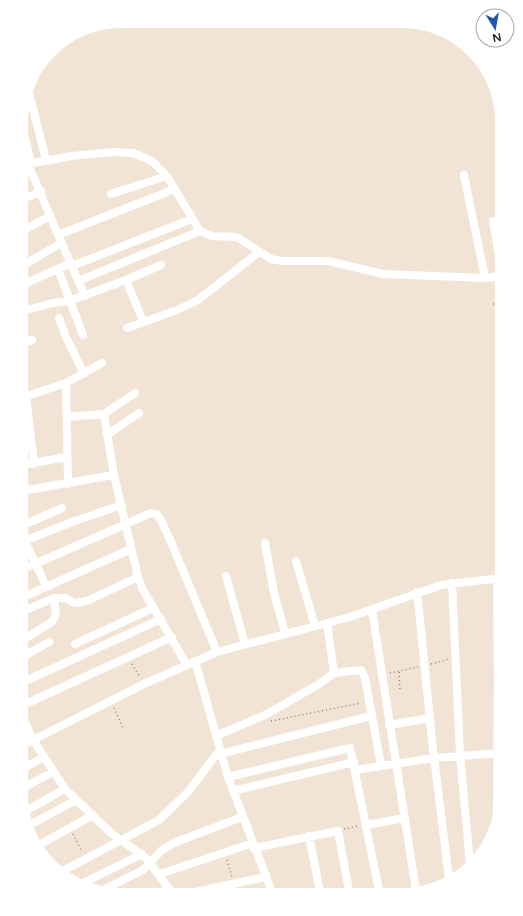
<svg xmlns="http://www.w3.org/2000/svg" width="523" height="916" font-family="'Varela Round',sans-serif">
	<style>
		.lines { fill: none; stroke-linecap: round; stroke-linejoin: round }
		.path { stroke: #8d8479; stroke-width: 1.5; stroke-dasharray: 1 3; stroke-linecap: butt }
		.minor { stroke: #fff; stroke-width: 8 }
	</style>
	<rect width="100%" height="100%" fill="#f1e4d4"/>
	<g class="lines">
		<path class="path" d="M493 304 502 303
			M499 471 502 482
			M132 664 140 677
			M431 664 449 659
			M399 672 400 690
			M390 673 418 667
			M114 708 123 728
			M271 721 361 703
			M344 829 358 826
			M73 834 82 852
			M227 860 232 877"/>
		<path class="minor" d="M28 89 46 160
			M22 126 31 163
			M22 161 28 164 72 156 113 152 133 153 152 161 167 176 200 231 212 236 237 237 271 259 282 261H328L383 274 485 278 502 276
			M22 171 30 167
			M464 175 485 278
			M111 194 167 176
			M22 200 41 191
			M50 216 85 296
			M493 221 502 272
			M22 231 50 216 28 164
			M58 235 175 189
			M22 266 61 243
			M72 266 192 219
			M58 269 83 335
			M78 281 200 231
			M22 285 71 263
			M22 311 53 303 69 301 126 280
			M59 318 66 337 84 374
			M143 321 126 280 161 265
			M127 328 177 310 198 300 259 252
			M22 344 32 340
			M66 383 68 484
			M26 396 34 464
			M21 398 66 383 102 363
			M104 414 114 475 138 577 143 590 187 665
			M67 417 104 414 135 393
			M107 435 139 413
			M21 465 67 457
			M21 491 114 475
			M21 526 62 508
			M21 533 46 586
			M24 541 72 522 122 505
			M265 543 274 593 285 633
			M296 561 315 626
			M21 570 151 513 156 514 160 518 171 542 217 652
			M226 576 245 644
			M497 579 498 676 497 814
			M452 583 460 755 470 864
			M417 592 434 758 449 879
			M21 598 131 549
			M372 610 416 890
			M21 612 54 598H65L75 603 87 601 138 577
			M327 623 334 673
			M21 641 52 622 56 614 54 598
			M75 644 153 608
			M21 658 49 642
			M195 661 228 777 272 892
			M21 683 161 619
			M21 706 172 637
			M21 713 33 740 65 789 111 833 146 858 172 893
			M389 725 430 718
			M216 736 267 714 319 684 334 673 361 670 365 678 381 765
			M21 746 144 684 217 652 350 617 441 585 502 578
			M21 770 43 757
			M355 770 434 758 501 753
			M228 777 350 748 379 890
			M21 789 53 772
			M233 791 354 762
			M24 812 65 789
			M366 825 405 818
			M26 827 76 800
			M309 836 320 891
			M39 845 93 815
			M254 848 338 831 349 891
			M59 873 159 820 188 792 216 755 371 716
			M160 874 253 843
			M83 883 142 854
			M101 891 143 870 162 850 176 842 242 817
			M159 893 170 889
			M191 893 265 877"/>
	</g>
	<path d="M0 0H523V916H0ZM121 28H402A93 93 0 0 1 495 121V795A93 93 0 0 1 402 888H121A93 93 0 0 1 28 795V121A93 93 0 0 1 121 28Z" fill="#fff" fill-rule="evenodd"/>
	<g transform="translate(495 28) rotate(169)"><circle r="19" fill="#ffffff" stroke="#aba9a6"/>
	<path d="M0-3L7 15L0 10L-7 15Z" fill="#2059ab"/>
	<text y="-6" font-size="11" font-weight="bold" text-anchor="middle" fill="#2c2721">N</text>
	</g>
</svg>
